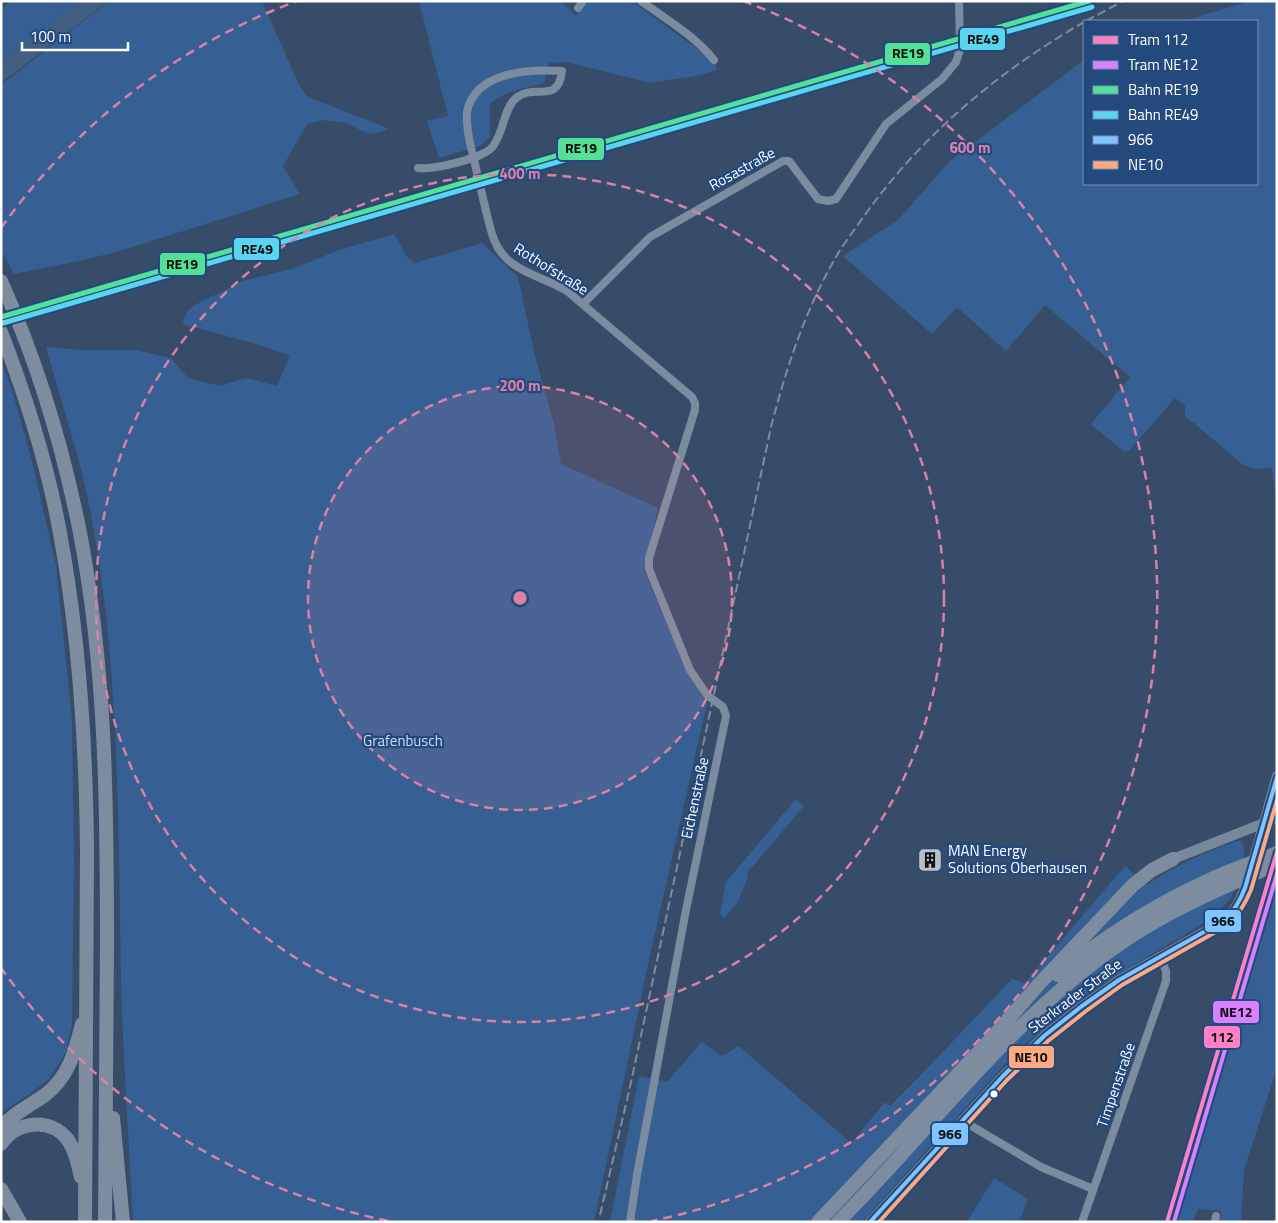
<svg xmlns="http://www.w3.org/2000/svg" width="1278" height="1223" font-family="'Titillium Web',sans-serif">
	<style>
		.green { fill: #366093 }
		.water { fill: #425e82 }
		.lines { fill: none; stroke-linecap: round; stroke-linejoin: round }
		.stream { stroke: #425e82; stroke-width: 2 }
		.street { stroke: #7c8ca0; stroke-width: 8 }
		.secondary { stroke: #78889b; stroke-width: 10 }
		.highway { stroke: #7e8ca0; stroke-width: 14 }
		.rail { stroke: #7e8ca0; stroke-width: 2; stroke-dasharray: 9 4; stroke-linecap: butt }
		.street-bridge { stroke: #7c8ca0; stroke-width: 8 }
		.secondary-bridge { stroke: #78889b; stroke-width: 10 }
		.bus-1-casing { stroke: #23497d; stroke-width: 8 }
		.bus-2-casing { stroke: #23497d; stroke-width: 8 }
		.bus-1 { stroke: #80c4ff; stroke-width: 4 }
		.bus-2 { stroke: #ffa980; stroke-width: 4 }
		.rail-1-casing { stroke: #23497d; stroke-width: 9 }
		.rail-2-casing { stroke: #23497d; stroke-width: 9 }
		.rail-1 { stroke: #53e098; stroke-width: 5 }
		.rail-2 { stroke: #5ad5f0; stroke-width: 5 }
		.tram-1-casing { stroke: #23497d; stroke-width: 8 }
		.tram-2-casing { stroke: #23497d; stroke-width: 8 }
		.tram-1 { stroke: #ff80c5; stroke-width: 4 }
		.tram-2 { stroke: #d880ff; stroke-width: 4 }
		.ring { fill: none; stroke: #dd80a5; stroke-width: 2.5; stroke-dasharray: 9 6 }
		.bus-dot { fill: #fff; stroke: #23497d; stroke-width: 2 }
		.labels { text-anchor: middle; stroke-width: 4.5; stroke-linejoin: round; paint-order: stroke }
		.street-label { font-size: 15px; fill: #fff; stroke: #23497d }
		.park-label { font-size: 15px; fill: #caddf4; stroke: #23497d }
		.poi-label { font-size: 15px; fill: #fff; stroke: #23497d; text-anchor: start }
		.centre { fill: #dd80a5; stroke: #23497d; stroke-width: 2.5 }
		.ring-label { font-size: 15px; text-anchor: middle; font-weight: bold; fill: #dd80a5; stroke: #23497d; stroke-width: 4.5; stroke-linejoin: round; paint-order: stroke }
		.line-badge { stroke: #23497d; stroke-width: 2 }
		.pale-badge-label { font-size: 14px; text-anchor: middle; font-weight: bold; fill: #111 }
	</style>
	<rect width="100%" height="100%" fill="#374c69"/>
	<path class="green" d="M11 1H80L1 62V9Z
		M109 1H262L300 87 308 97 385 127 388 130 370 134 345 123 324 120 307 124 283 166 300 194 120 251 79 261 14 274 1 250V85Z
		M419 1H561L576 16 587 1H632L715 62 717 70 701 75 651 83 567 62 549 63 544 83 509 92 490 103V137L480 146 439 158 427 121 448 116Z
		M1250 1H1277V506L1272 468 1254 469 1242 464 1194 423 1185 417V405L1175 398 1129 451H1123L1091 424 1130 377 1045 305 1006 351 957 307 932 334 843 256 899 219 950 161 1084 60V184H1257V21H1184Z
		M394 234 407 257 415 263 482 243 518 277 535 356 554 424 561 464 658 508 644 570 687 673 707 703 649 960 594 1222H133C129 1141 123 1059 121 978 118 822 120 663 90 509 79 454 61 401 46 347L82 350H135L171 358 188 378 220 386 246 378 277 386 290 356 260 345 182 324 187 312 195 305 243 281 292 269 339 250Z
		M1 361 12 390 32 461 56 565 72 719 74 857 72 1024 66 1052 49 1079 28 1095 1 1113Z
		M796 799 804 806 747 873 748 876 738 902 724 918 720 914 726 882Z
		M1237 841H1241L1244 848V858L1231 899 1207 921 1076 1000 1015 1053 862 1222H610L639 1076 667 1082 702 1042 722 1056 739 1046 851 1143 885 1102 890 1106 918 1078 1012 979 1025 983 1125 866 1147 885C1175 865 1205 852 1237 841Z
		M1277 882V1068L1244 1170 1241 1222H1220L1221 1211 1198 1209 1193 1222H1173L1200 1137Z
		M994 1178 1028 1199 1019 1222H967Z"/>
	<path class="water" d="M80 1H108L1 83V62Z"/>
	<g class="lines">
		<path class="stream" d="M1084 6 1085 10"/>
		<path class="street" d="M641 1C666 19 695 36 714 60
			M578 8 583 1
			M418 168C432 170 473 160 486 152 490 150 494 146 496 141 504 128 504 110 515 99 533 82 558 106 562 71 530 69 475 71 467 112 466 123 468 133 470 143
			M486 211C489 222 491 234 496 244 509 272 543 276 567 291L692 397 695 403V410L649 558V569L690 670 707 695 723 707 726 716 685 915 637 1175 630 1222
			M583 304 650 237 783 161H789L818 199 828 201 836 199 886 124 942 79 956 62 960 49 959 1
			M963 1121 1041 1167 1093 1189
			M1082 1222 1166 981V971L1160 956
			M1215 1222 1216 1216"/>
		<path class="secondary" d="M1257 848 1277 776
			M1173 859 1277 818
			M870 1222 1003 1076 1044 1036 1082 1006 1119 980 1225 920C1235 911 1240 901 1245 888"/>
		<path class="highway" d="M1 281C37 361 63 447 80 533 106 668 107 806 107 944 107 1036 106 1129 105 1222
			M1 332C27 399 49 469 61 539 80 642 86 746 87 850L85 1222
			M1058 975C1106 935 1160 902 1216 877 1236 868 1257 861 1277 853
			M113 1118 123 1222
			M1 1128C13 1113 30 1106 45 1095 69 1077 75 1051 82 1024
			M1 1144C16 1121 51 1117 68 1140 76 1151 78 1165 81 1177
			M1 1189 20 1222
			M818 1222 991 1039 1040 983 1133 885 1152 870 1173 859
			M838 1222C932 1128 1011 1018 1121 943 1169 910 1223 887 1277 864"/>
		<path class="rail" d="M1086 21 1123 1
			M600 1215 630 1087 771 427C786 369 805 310 836 257 842 246 850 236 857 226 917 139 993 75 1084 22"/>
		<path class="street-bridge" d="M470 143 486 211"/>
		<path class="secondary-bridge" d="M1245 888 1257 848"/>
		<defs>
			<path id="bus-1" d="M870 1222 1003 1076 1044 1036 1082 1006 1119 980 1225 920C1235 910 1240 901 1245 888L1277 777"/>
			<path id="bus-2" d="M879 1222 1007 1080 1048 1041 1086 1011 1122 985 1228 925C1239 915 1245 904 1251 890L1277 800"/>
		</defs>
		<use href="#bus-1" class="bus-1-casing"/>
		<use href="#bus-2" class="bus-2-casing"/>
		<use href="#bus-1" class="bus-1"/>
		<use href="#bus-2" class="bus-2"/>
		<defs>
			<path id="rail-1" d="M1 317 1089 1"/>
			<path id="rail-2" d="M3 323 1092 7"/>
		</defs>
		<use href="#rail-1" class="rail-1-casing"/>
		<use href="#rail-2" class="rail-2-casing"/>
		<use href="#rail-1" class="rail-1"/>
		<use href="#rail-2" class="rail-2"/>
		<defs>
			<path id="tram-1" d="M1167 1222 1277 852"/>
			<path id="tram-2" d="M1174 1222 1277 874"/>
		</defs>
		<use href="#tram-1" class="tram-1-casing"/>
		<use href="#tram-2" class="tram-2-casing"/>
		<use href="#tram-1" class="tram-1"/>
		<use href="#tram-2" class="tram-2"/>
	</g>
	<circle cx="520" cy="598" r="212" fill="#dd80a5" fill-opacity=".12"/>
	<g class="ring">
		<circle cx="520" cy="598" r="212"/>
		<circle cx="520" cy="598" r="424"/>
		<path d="M388 1221A637 637 0 0 1 1 968M1 228A637 637 0 0 1 297 1M743 1A637 637 0 0 1 652 1221"/>
	</g>
	<defs>
		<symbol id="building-square" viewBox="-11 -11 22 22"><rect x="-9" y="-9" width="18" height="18" rx="4" fill="#b9c0ca" stroke="#23497d"/><path d="M-4-6H4V6H1V3H-1V6H-4ZM-2.5-4.3h1.7v1.8h-1.7ZM.8-4.3h1.7v1.8H.8ZM-2.5-1h1.7V.8h-1.7ZM.8-1h1.7V.8H.8Z" fill="#111"/></symbol>
	</defs>
	<g fill-rule="evenodd">
		<use href="#building-square" x="916" y="846" width="28" height="28"/>
	</g>
	<circle class="bus-dot" cx="994" cy="1094" r="4.5"/>
	<g class="labels">
		<g class="street-label">
			<text transform="translate(742 169) rotate(-29)" y="5">Rosastraße</text>
			<text transform="translate(551 269) rotate(32)" y="5">Rothofstraße</text>
			<text transform="translate(695 798) rotate(-78)" y="5">Eichenstraße</text>
			<text transform="translate(1075 996) rotate(-37)" y="5">Sterkrader Straße</text>
			<text transform="translate(1116 1085) rotate(-71)" y="5">Timpenstraße</text>
		</g>
		<g class="park-label">
			<text x="403" y="746">Grafenbusch</text>
		</g>
		<g class="poi-label">
			<text x="948" y="856">MAN Energy<tspan x="948" dy="17">Solutions Oberhausen</tspan></text>
		</g>
	</g>
	<circle cx="520" cy="598" r="8" class="centre"/>
	<g class="ring-label">
		<text x="970" y="153">600 m</text>
		<text x="520" y="179">400 m</text>
		<text x="520" y="391">200 m</text>
	</g>
	<g class="line-badge">
		<rect x="959" y="27" width="47" height="24" rx="5" fill="#5ad5f0"/>
		<rect x="884" y="42" width="47" height="24" rx="5" fill="#53e098"/>
		<rect x="557" y="137" width="48" height="24" rx="5" fill="#53e098"/>
		<rect x="233" y="237" width="47" height="24" rx="5" fill="#5ad5f0"/>
		<rect x="159" y="252" width="47" height="24" rx="5" fill="#53e098"/>
		<rect x="1204" y="909" width="38" height="24" rx="5" fill="#80c4ff"/>
		<rect x="1212" y="1000" width="48" height="24" rx="5" fill="#d880ff"/>
		<rect x="1203" y="1025" width="38" height="24" rx="5" fill="#ff80c5"/>
		<rect x="1008" y="1045" width="47" height="24" rx="5" fill="#ffa980"/>
		<rect x="931" y="1122" width="38" height="24" rx="5" fill="#80c4ff"/>
	</g>
	<g class="pale-badge-label">
		<text x="983" y="44">RE49</text>
		<text x="908" y="58">RE19</text>
		<text x="581" y="153">RE19</text>
		<text x="257" y="254">RE49</text>
		<text x="182" y="269">RE19</text>
		<text x="1223" y="926">966</text>
		<text x="1236" y="1017">NE12</text>
		<text x="1222" y="1042">112</text>
		<text x="1031" y="1062">NE10</text>
		<text x="950" y="1139">966</text>
	</g>
	<rect width="1278" height="1223" fill="none" stroke="#ffffff" stroke-width="5"/>
	<rect x="1083" y="20" width="175" height="165" fill="#23497d" stroke="#7b92b1"/>
	<rect x="1093" y="36" width="25" height="8" fill="#ff80c5" stroke="#7b92b1"/>
	<text x="1128" y="45" font-size="15" fill="#ffffff">Tram 112</text>
	<rect x="1093" y="61" width="25" height="8" fill="#d880ff" stroke="#7b92b1"/>
	<text x="1128" y="70" font-size="15" fill="#ffffff">Tram NE12</text>
	<rect x="1093" y="86" width="25" height="8" fill="#53e098" stroke="#7b92b1"/>
	<text x="1128" y="95" font-size="15" fill="#ffffff">Bahn RE19</text>
	<rect x="1093" y="111" width="25" height="8" fill="#5ad5f0" stroke="#7b92b1"/>
	<text x="1128" y="120" font-size="15" fill="#ffffff">Bahn RE49</text>
	<rect x="1093" y="136" width="25" height="8" fill="#80c4ff" stroke="#7b92b1"/>
	<text x="1128" y="145" font-size="15" fill="#ffffff">966</text>
	<rect x="1093" y="161" width="25" height="8" fill="#ffa980" stroke="#7b92b1"/>
	<text x="1128" y="170" font-size="15" fill="#ffffff">NE10</text>
	<path d="M22 42v8h106v-8" fill="none" stroke="#ffffff" stroke-width="2.5"/>
	<text x="30" y="42" font-size="15" fill="#ffffff" stroke="#23497d" stroke-width="4" paint-order="stroke">100 m</text>
</svg>
